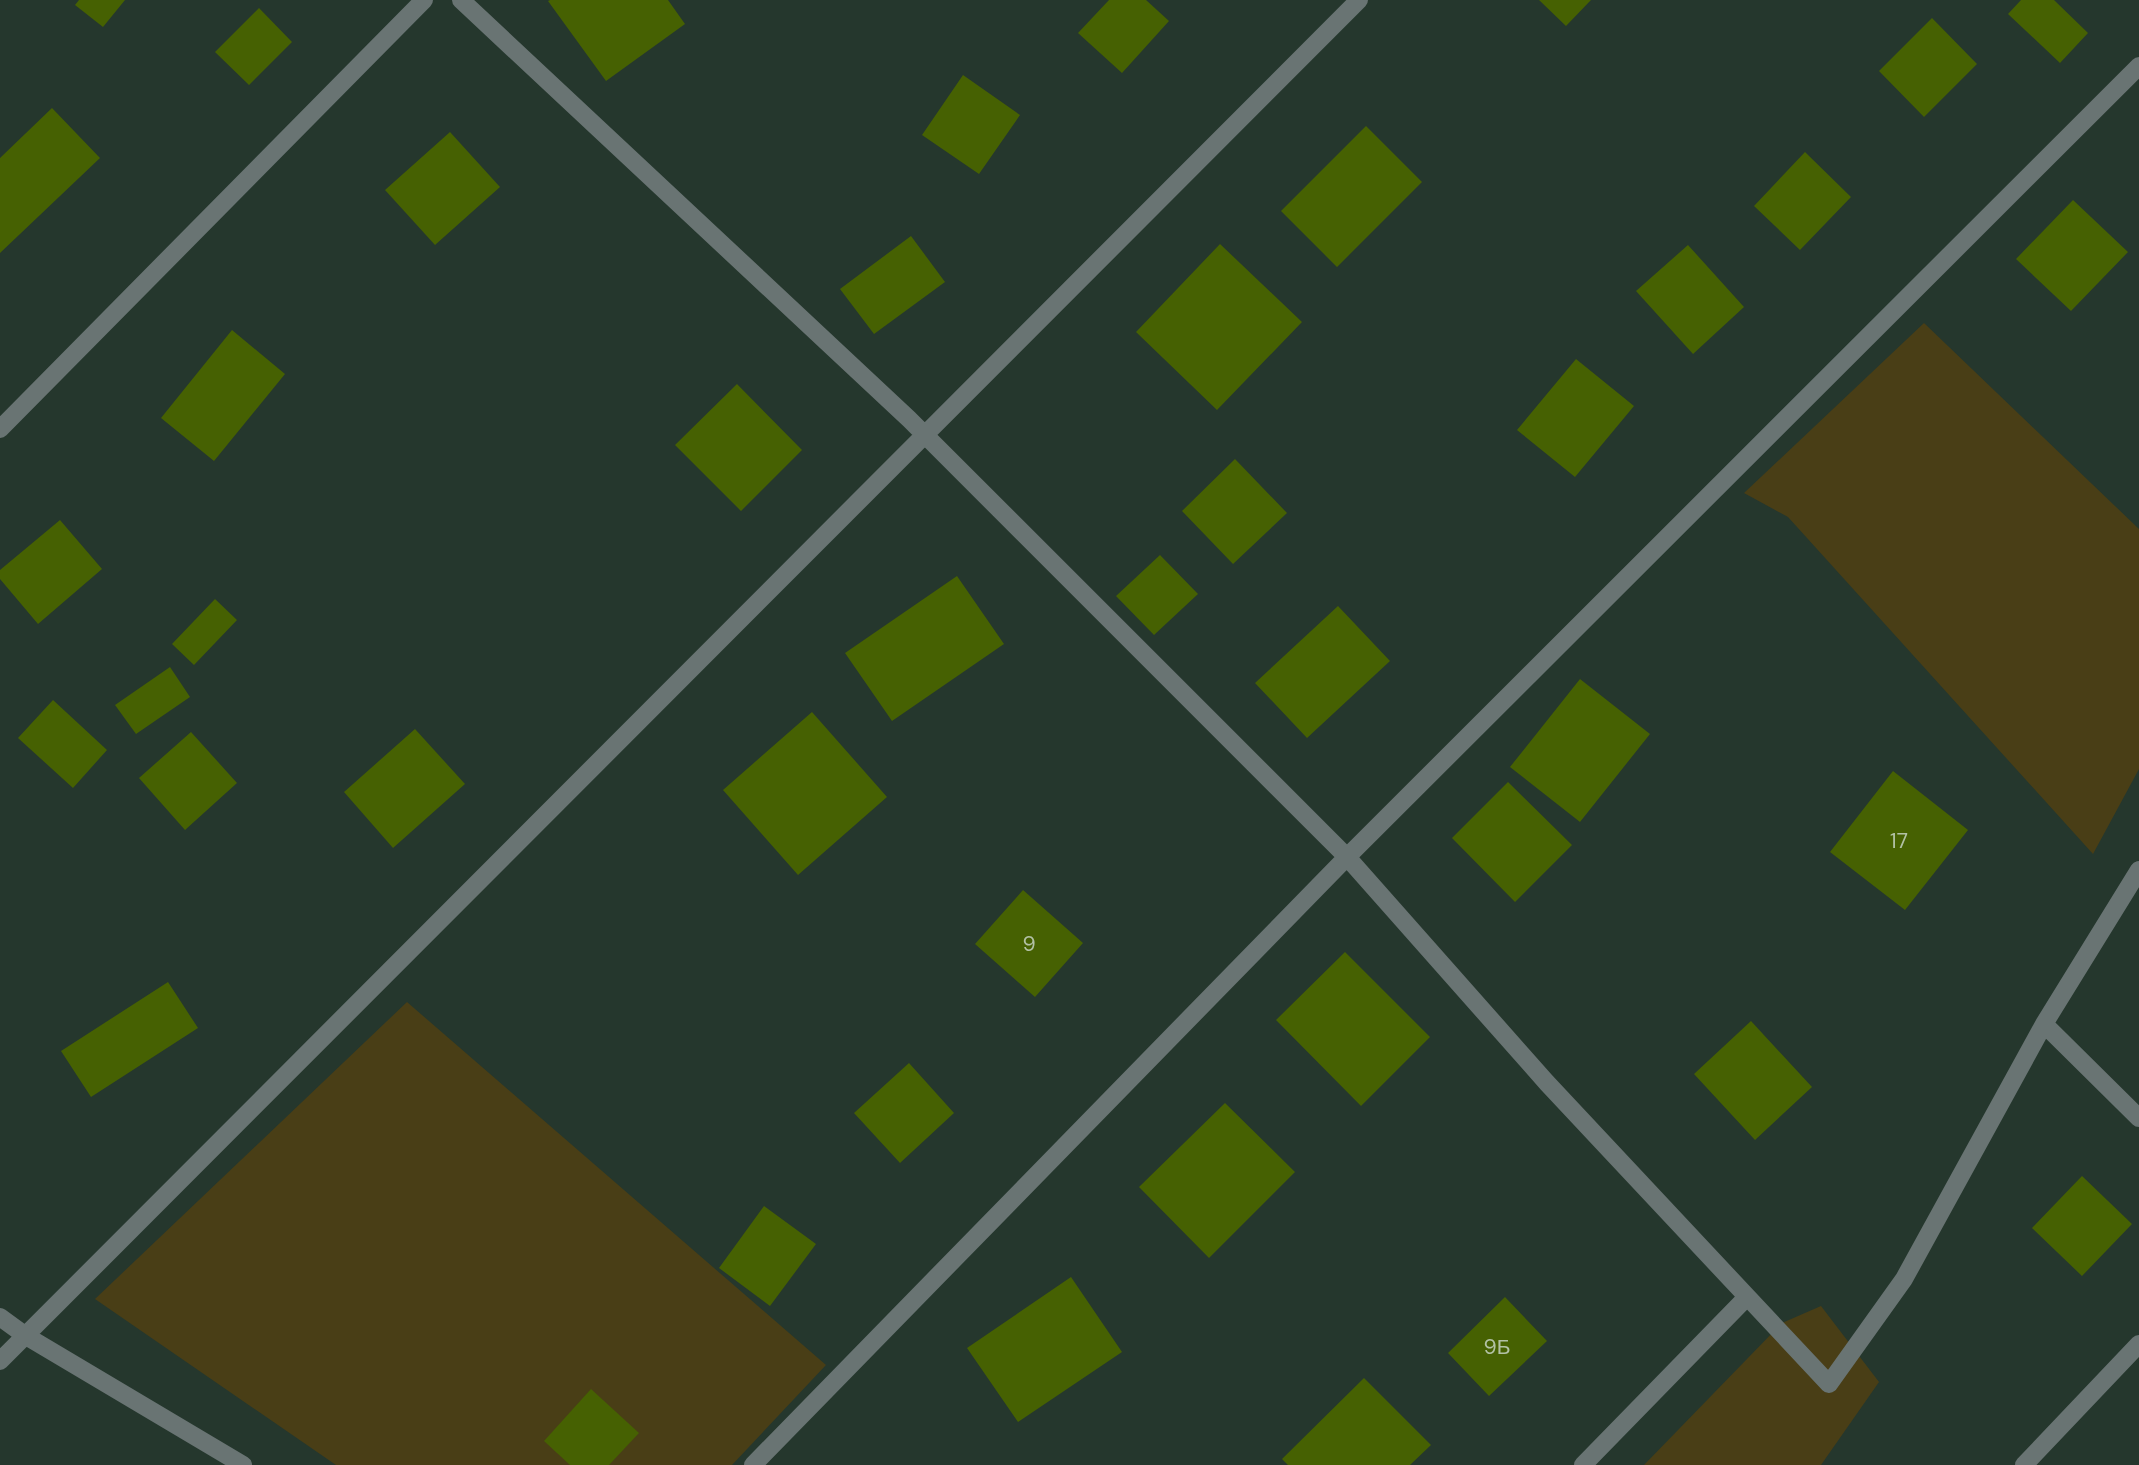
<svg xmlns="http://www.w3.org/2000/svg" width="2139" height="1465" font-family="'DM Sans',sans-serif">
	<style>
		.green { fill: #493e16 }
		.building { fill: #466102 }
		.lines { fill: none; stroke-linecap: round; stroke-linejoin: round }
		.minor { stroke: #697473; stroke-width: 18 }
		.labels { text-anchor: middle; stroke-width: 6; stroke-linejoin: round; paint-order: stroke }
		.number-label { font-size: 21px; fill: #b2c1a5 }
	</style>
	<rect width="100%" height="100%" fill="#25372d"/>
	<path class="green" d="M1924 323 2139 529V769L2093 854 1788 517 1744 493Z
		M407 1002 826 1365 732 1465H336L95 1299Z
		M1821 1306 1879 1382 1821 1465H1644L1782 1323Z"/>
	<path class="building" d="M79 0H125L103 27 75 5Z
		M550 0H668L685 24 606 81 548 1Z
		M1109 0H1146L1169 21 1122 73 1078 33Z
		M1539 0H1591L1566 26Z
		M2021 0H2054L2088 33 2060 63 2008 14Z
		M259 8 292 42 249 85 215 52Z
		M1932 18 1977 64 1924 117 1879 71Z
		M963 75 1020 115 979 174 922 135Z
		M52 108 100 158 0 253V158Z
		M1366 126 1422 182 1337 267 1281 211Z
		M450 132 500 187 435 245 385 190Z
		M1805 152 1851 197 1800 250 1754 206Z
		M2073 200 2128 252 2071 311 2016 259Z
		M911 236 945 282 874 334 840 289Z
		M1220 244 1302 322 1217 410 1136 332Z
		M1688 245 1744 307 1693 354 1636 291Z
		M232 330 285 374 214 461 161 418Z
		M1576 359 1634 406 1575 477 1517 430Z
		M737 384 802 450 741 511 675 445Z
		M1235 459 1287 513 1233 564 1182 511Z
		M60 520 102 569 38 624 0 579V570Z
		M1160 555 1198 594 1154 635 1116 596Z
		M957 576 1004 644 892 721 845 653Z
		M215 599 237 620 194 665 172 644Z
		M1338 606 1390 661 1307 738 1255 683Z
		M170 667 190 697 136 734 115 705Z
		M1580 679 1650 734 1580 822 1510 767Z
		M53 700 107 750 73 788 18 738Z
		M812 712 887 797 798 875 723 790Z
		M415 729 465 784 393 848 344 792Z
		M191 732 237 783 185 830 139 778Z
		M1893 771 1968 830 1905 910 1830 852Z
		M1508 782 1572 845 1515 902 1452 838Z
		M1023 890 1083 943 1035 997 975 944Z
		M1345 952 1430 1037 1361 1106 1276 1020Z
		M168 982 198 1028 91 1097 61 1051Z
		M1751 1021 1812 1087 1755 1140 1694 1074Z
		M909 1063 954 1113 900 1163 854 1113Z
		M1225 1103 1295 1172 1209 1258 1139 1187Z
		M2082 1176 2132 1224 2082 1276 2032 1228Z
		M764 1206 816 1244 770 1306 719 1268Z
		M1071 1277 1122 1352 1018 1422 967 1348Z
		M1505 1297 1547 1341 1489 1396 1448 1353Z
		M1364 1378 1431 1445 1410 1465H1288L1282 1459Z
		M591 1389 639 1433 609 1465H570L544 1441Z"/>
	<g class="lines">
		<path class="minor" d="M461 0 909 419 1347 857 1547 1083 1829 1384 1904 1279 2044 1024 2139 870
			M0 429 424 0
			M2044 1024 2139 1118
			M0 1317 26 1336 243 1465
			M0 1361 1359 0
			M753 1465 1347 857 2139 66
			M1583 1465 1747 1297
			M2024 1465 2139 1344"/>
	</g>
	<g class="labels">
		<g class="number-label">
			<text x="1899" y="848">17</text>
			<text x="1029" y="951">9</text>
			<text x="1497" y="1354">9Б</text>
		</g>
	</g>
</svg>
